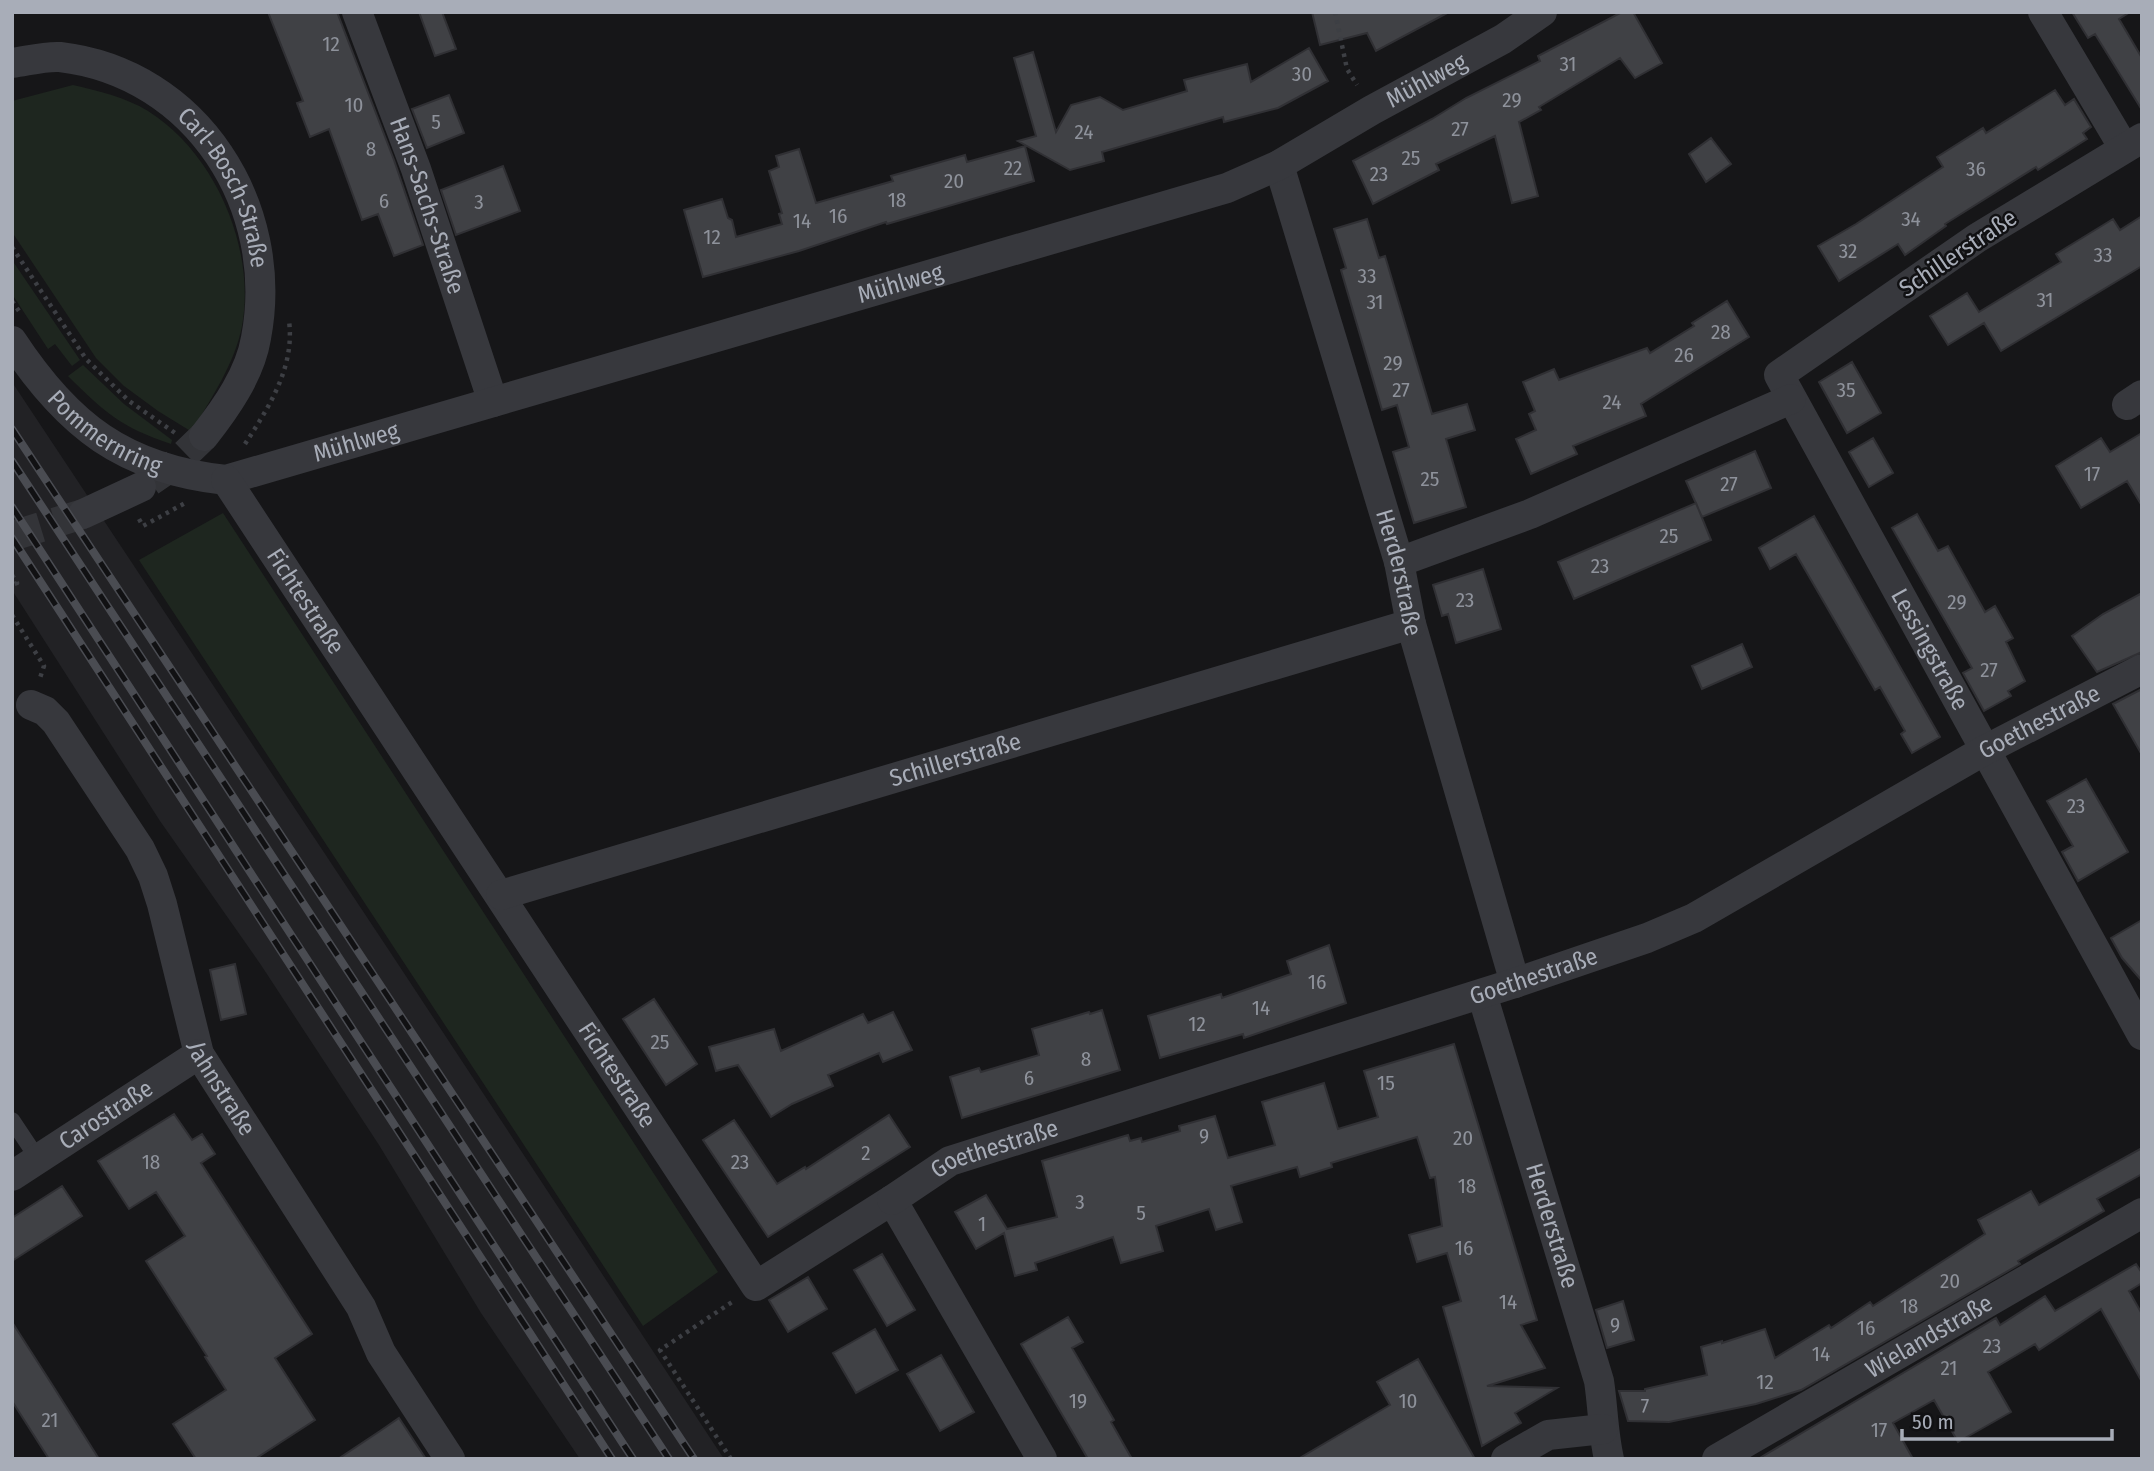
<svg xmlns="http://www.w3.org/2000/svg" width="2154" height="1471" font-family="'Fira Sans Condensed',sans-serif">
	<style>
		.built { fill: #222225 }
		.green { fill: #1e261f }
		.building { fill: #404145; stroke: #303034; stroke-width: 2 }
		.lines { fill: none; stroke-linecap: round; stroke-linejoin: round }
		.minor-tunnel { stroke: #333438; stroke-width: 30; stroke-dasharray: 30 15; stroke-linecap: butt }
		.path { stroke: #3d3f44; stroke-width: 4.5; stroke-dasharray: 3.5 5; stroke-linecap: butt }
		.service { stroke: #37383d; stroke-width: 16 }
		.minor { stroke: #37383d; stroke-width: 30 }
		.rail-casing { stroke: #4a4c52; stroke-width: 8 }
		.rail { stroke: #111113; stroke-width: 5; stroke-dasharray: 16; stroke-linecap: butt }
		.labels { text-anchor: middle; stroke-width: 5; stroke-linejoin: round; paint-order: stroke }
		.number-label { font-size: 21px; fill: #8e929b }
		.street-label { font-size: 24px; fill: #a8adb8; stroke: #111113 }
	</style>
	<rect width="100%" height="100%" fill="#161618"/>
	<path class="built" d="M12 382 396 961 724 1459H580L481 1313 379 1145 261 965 160 821 12 590Z"/>
	<path class="green" d="M73 85C99 91 125 97 148 111 215 153 256 248 242 326 235 364 210 399 192 432L158 411 124 386 96 358 12 232V101Z
		M12 260 80 360 72 366 55 344 48 349 12 294Z
		M83 365 124 404 172 440 171 444C121 427 105 413 68 376Z
		M223 513 718 1272 643 1326 139 560Z"/>
	<path class="building" d="M268 12H337L394 160 423 245 394 256 378 214 362 220 329 129 310 137 297 103 303 101Z
		M419 12H442L456 49 435 56Z
		M1312 12H1449L1376 51 1367 33 1320 45Z
		M1622 12H1633L1662 63 1635 78 1620 58 1539 107 1541 110 1519 122 1538 196 1512 203 1495 136 1436 164 1439 170 1373 204 1353 161 1432 119 1466 98 1540 61 1538 56Z
		M2072 12H2130L2119 19 2142 58V110L2095 34 2088 38Z
		M1309 48 1328 81 1278 108 1224 122 1223 117 1102 152 1104 161 1070 170 1018 141 1036 136 1014 58 1033 52 1056 132 1071 105 1100 97 1123 110 1187 91 1184 80 1247 64 1251 82Z
		M2055 90 2065 105 2074 99 2091 127 2083 133 2087 139 2038 170 2036 167 1945 224 1946 226 1905 255 1898 244 1839 281 1818 246 1856 224 1943 167 1937 157 1983 128 1986 133Z
		M449 95 464 133 427 148 412 109Z
		M1711 138 1731 164 1706 182 1689 154Z
		M1025 146 1034 181 887 224 886 222 799 251 703 277 684 210 722 199 728 218 732 220 736 237 782 224 779 214 782 213 769 171 779 167 776 156 799 149 816 203 893 181 891 176 965 155 967 162Z
		M503 166 520 211 456 235 441 190Z
		M2142 216V266L2001 351 1984 323 1948 345 1930 316 1967 293 1979 312 2061 262 2056 254 2113 219 2120 230Z
		M1367 219 1379 258 1385 256 1432 414 1467 404 1475 430 1446 439 1466 507 1414 523 1393 452 1409 447 1397 405 1382 410 1341 270 1346 268 1334 229Z
		M1727 301 1749 337 1641 404 1646 416 1573 446 1577 454 1531 474 1516 439 1536 430 1529 414 1535 411 1523 382 1554 369 1559 380 1647 348 1650 353 1694 326 1692 323Z
		M1852 362 1881 413 1847 433 1819 382Z
		M2142 433V506L2127 481 2081 508 2056 466 2101 438 2110 452Z
		M1873 438 1893 473 1869 487 1849 452Z
		M1755 451 1771 488 1702 517 1686 481Z
		M1696 503 1711 540 1574 599 1558 562Z
		M1917 514 1938 551 1948 546 1985 612 1995 606 2013 638 2006 642 2025 681 2008 691 2011 696 1984 711 1963 673 1972 668 1892 528Z
		M1814 516 1940 737 1912 753 1901 734 1905 731 1880 687 1875 690 1796 554 1770 569 1759 548Z
		M1483 569 1501 629 1456 643 1448 614 1442 616 1433 585Z
		M2142 593V652L2097 672 2072 636 2103 614Z
		M1742 644 1752 667 1702 689 1692 666Z
		M2142 689V755L2113 704Z
		M2086 779 2128 852 2078 881 2062 852 2073 846 2047 801Z
		M2142 920V981L2122 958 2111 938Z
		M1329 945 1346 1003 1244 1038 1243 1034 1160 1058 1148 1016 1221 994 1222 998 1291 974 1287 961Z
		M235 964 246 1014 221 1020 210 970Z
		M654 999 697 1064 666 1085 623 1019Z
		M1102 1010 1120 1070 962 1118 950 1077 979 1068 981 1072 1039 1055 1032 1029 1089 1012 1090 1014Z
		M893 1012 912 1050 883 1062 879 1053 828 1075 833 1086 792 1104 771 1117 738 1065 716 1071 709 1047 774 1029 781 1051 863 1014 868 1023Z
		M1454 1044 1537 1320 1521 1325 1545 1368 1487 1386 1557 1388 1515 1413 1521 1423 1482 1446 1443 1307 1461 1301 1447 1253 1417 1262 1409 1235 1442 1226 1435 1177 1430 1178 1417 1137 1331 1163 1332 1167 1300 1177 1297 1167 1231 1186 1242 1222 1216 1230 1209 1209 1156 1226 1163 1251 1121 1263 1113 1237 1035 1263 1037 1270 1015 1276 1004 1233 976 1249 955 1212 986 1195 1007 1229 1057 1217 1042 1161 1128 1135 1130 1141 1141 1138 1142 1142 1180 1131 1179 1126 1215 1116 1228 1158 1275 1145 1262 1102 1324 1083 1338 1129 1378 1117 1364 1071Z
		M174 1114 192 1140 202 1134 215 1154 201 1163 312 1334 275 1358 315 1420 255 1459H196L173 1424 226 1390 205 1357 207 1356 146 1261 185 1236 156 1192 129 1209 98 1161Z
		M889 1115 910 1147 768 1237 703 1140 734 1120 777 1184 805 1167 806 1169Z
		M2142 1148V1174L2097 1199 2104 1211 2018 1261 2020 1264 1801 1390 1756 1404 1669 1422 1628 1421 1619 1391H1645V1389L1707 1375 1701 1347 1722 1341V1343L1765 1329 1775 1358 1829 1325 1831 1328 1870 1302 1873 1306 1985 1234 1978 1220 2031 1191 2039 1205Z
		M62 1186 82 1216 12 1261V1218Z
		M882 1254 915 1310 887 1326 854 1270Z
		M2136 1264 2142 1273V1283L2129 1291 2142 1314V1382L2101 1309 2039 1350 2035 1344 1988 1372 2011 1412 1958 1442 1934 1400 1893 1423 1913 1459H1758L1996 1318 2000 1325 2045 1296 2055 1311Z
		M808 1277 827 1309 788 1332 769 1300Z
		M1623 1301 1634 1340 1607 1348 1596 1310Z
		M1068 1317 1083 1342 1072 1348 1114 1420 1111 1422 1132 1459H1088L1021 1344Z
		M12 1322 53 1386 99 1459H49L12 1401Z
		M875 1329 898 1370 856 1393 833 1353Z
		M941 1355 974 1412 940 1431 907 1374Z
		M1418 1359 1475 1459H1298L1390 1405 1377 1382Z
		M399 1418 426 1459H338L380 1431Z"/>
	<g class="lines">
		<path class="minor-tunnel" d="M150 481 175 464 204 436
			M12 536 83 514"/>
		<path class="path" d="M1335 12 1347 69 1357 85
			M12 247 86 359 129 401 178 435
			M12 301 21 314
			M245 444C269 407 295 367 289 321
			M139 519 143 526 187 502
			M12 575 17 583 12 585
			M12 615 44 666 39 681
			M731 1459 660 1350 732 1302"/>
		<path class="service" d="M12 1120 38 1159"/>
		<g class="minor">
			<path id="s1" d="M357 12 416 169 493 402"/>
			<path d="M2043 12 2124 148"/>
			<path id="s2" d="M12 63C27 61 45 56 60 57 197 73 281 207 256 338 250 374 226 408 204 436"/>
			<path id="s3" d="M2142 138 1977 238 1779 375 2142 1035"/>
			<path id="s4" d="M1279 165 1399 562 1411 624 1515 983"/>
			<path id="s5" d="M12 341C68 426 124 469 226 480L1227 188 1279 165 1372 110 1503 39 1542 12"/>
			<path d="M2127 405 2142 395"/>
			<path id="s6" d="M226 480 756 1286 892 1200 1042 1459"/>
			<path d="M83 514 141 487"/>
			<path d="M1399 562 1530 514 1791 399"/>
			<path id="s7" d="M31 705 45 711 56 722 140 849 153 876 162 904 199 1054 361 1307 381 1353 450 1459"/>
			<path id="s8" d="M501 895 1411 624"/>
			<path id="s9" d="M1482 994 1599 1381C1603 1407 1603 1433 1609 1459"/>
			<path id="s10" d="M12 1176 199 1054"/>
			<path id="s11" d="M892 1200 950 1161 1515 983 1647 938 1694 918 1985 750 2142 669"/>
			<path d="M1506 1459 1548 1435 1603 1429"/>
			<path id="s12" d="M1717 1459 2142 1213"/>
		</g>
		<defs>
			<path id="rail" d="M12 429 694 1459
				M12 461 669 1459
				M12 507 633 1459
				M12 538 612 1459"/>
		</defs>
		<use href="#rail" class="rail-casing"/>
		<use href="#rail" class="rail"/>
	</g>
	<g class="labels">
		<g class="number-label">
			<text x="331" y="51">12</text>
			<text x="1568" y="71">31</text>
			<text x="1302" y="81">30</text>
			<text x="1512" y="107">29</text>
			<text x="354" y="112">10</text>
			<text x="436" y="129">5</text>
			<text x="1460" y="136">27</text>
			<text x="1084" y="139">24</text>
			<text x="371" y="156">8</text>
			<text x="1411" y="165">25</text>
			<text x="1013" y="175">22</text>
			<text x="1976" y="176">36</text>
			<text x="1379" y="181">23</text>
			<text x="954" y="188">20</text>
			<text x="897" y="207">18</text>
			<text x="384" y="208">6</text>
			<text x="479" y="209">3</text>
			<text x="838" y="223">16</text>
			<text x="1911" y="226">34</text>
			<text x="802" y="228">14</text>
			<text x="712" y="244">12</text>
			<text x="1848" y="258">32</text>
			<text x="2103" y="262">33</text>
			<text x="1367" y="283">33</text>
			<text x="2045" y="307">31</text>
			<text x="1375" y="309">31</text>
			<text x="1721" y="339">28</text>
			<text x="1684" y="362">26</text>
			<text x="1393" y="370">29</text>
			<text x="1401" y="397">27</text>
			<text x="1846" y="397">35</text>
			<text x="1612" y="409">24</text>
			<text x="2092" y="481">17</text>
			<text x="1430" y="486">25</text>
			<text x="1729" y="491">27</text>
			<text x="1669" y="543">25</text>
			<text x="1600" y="573">23</text>
			<text x="1465" y="607">23</text>
			<text x="1957" y="609">29</text>
			<text x="1989" y="677">27</text>
			<text x="2076" y="813">23</text>
			<text x="1317" y="989">16</text>
			<text x="1261" y="1015">14</text>
			<text x="1197" y="1031">12</text>
			<text x="660" y="1049">25</text>
			<text x="1086" y="1066">8</text>
			<text x="1029" y="1085">6</text>
			<text x="1386" y="1090">15</text>
			<text x="1204" y="1143">9</text>
			<text x="1463" y="1145">20</text>
			<text x="866" y="1160">2</text>
			<text x="151" y="1169">18</text>
			<text x="740" y="1169">23</text>
			<text x="1467" y="1193">18</text>
			<text x="1080" y="1209">3</text>
			<text x="1141" y="1220">5</text>
			<text x="982" y="1231">1</text>
			<text x="1464" y="1255">16</text>
			<text x="1950" y="1288">20</text>
			<text x="1508" y="1309">14</text>
			<text x="1909" y="1313">18</text>
			<text x="1615" y="1332">9</text>
			<text x="1866" y="1335">16</text>
			<text x="1992" y="1353">23</text>
			<text x="1821" y="1361">14</text>
			<text x="1949" y="1375">21</text>
			<text x="1765" y="1389">12</text>
			<text x="1078" y="1408">19</text>
			<text x="1408" y="1408">10</text>
			<text x="1645" y="1413">7</text>
			<text x="50" y="1427">21</text>
			<text x="1879" y="1437">17</text>
		</g>
		<g class="street-label">
			<text dy="8" stroke="none"><textPath href="#s5" startOffset="1535">Mühlweg</textPath></text>
			<text dy="8" stroke="none"><textPath href="#s2" startOffset="273">Carl-Bosch-Straße</textPath></text>
			<text dy="8" stroke="none"><textPath href="#s1" startOffset="206">Hans-Sachs-Straße</textPath></text>
			<text transform="translate(1958 253) rotate(-34)" y="8">Schillerstraße</text>
			<text dy="8" stroke="none"><textPath href="#s5" startOffset="968">Mühlweg</textPath></text>
			<text dy="8" stroke="none"><textPath href="#s5" startOffset="133">Pommernring</textPath></text>
			<text dy="8" stroke="none"><textPath href="#s5" startOffset="401">Mühlweg</textPath></text>
			<text dy="8" stroke="none"><textPath href="#s4" startOffset="425">Herderstraße</textPath></text>
			<text dy="8" stroke="none"><textPath href="#s6" startOffset="145">Fichtestraße</textPath></text>
			<text dy="8" stroke="none"><textPath href="#s3" startOffset="747">Lessingstraße</textPath></text>
			<text dy="8" stroke="none"><textPath href="#s11" startOffset="1250">Goethestraße</textPath></text>
			<text dy="8" stroke="none"><textPath href="#s8" startOffset="474">Schillerstraße</textPath></text>
			<text dy="8" stroke="none"><textPath href="#s11" startOffset="682">Goethestraße</textPath></text>
			<text dy="8" stroke="none"><textPath href="#s6" startOffset="712">Fichtestraße</textPath></text>
			<text dy="8" stroke="none"><textPath href="#s7" startOffset="438">Jahnstraße</textPath></text>
			<text dy="8" stroke="none"><textPath href="#s10" startOffset="112">Carostraße</textPath></text>
			<text dy="8" stroke="none"><textPath href="#s11" startOffset="116">Goethestraße</textPath></text>
			<text dy="8" stroke="none"><textPath href="#s9" startOffset="242">Herderstraße</textPath></text>
			<text dy="8" stroke="none"><textPath href="#s12" startOffset="245">Wielandstraße</textPath></text>
		</g>
	</g>
	<rect width="2154" height="1471" fill="none" stroke="#a8adb8" stroke-width="28"/>
	<path d="M1902 1429v10h210v-10" fill="none" stroke="#a8adb8" stroke-width="3.5"/>
	<text x="1912" y="1429" font-size="21" fill="#a8adb8" stroke="#111113" stroke-width="5" paint-order="stroke">50 m</text>
</svg>
